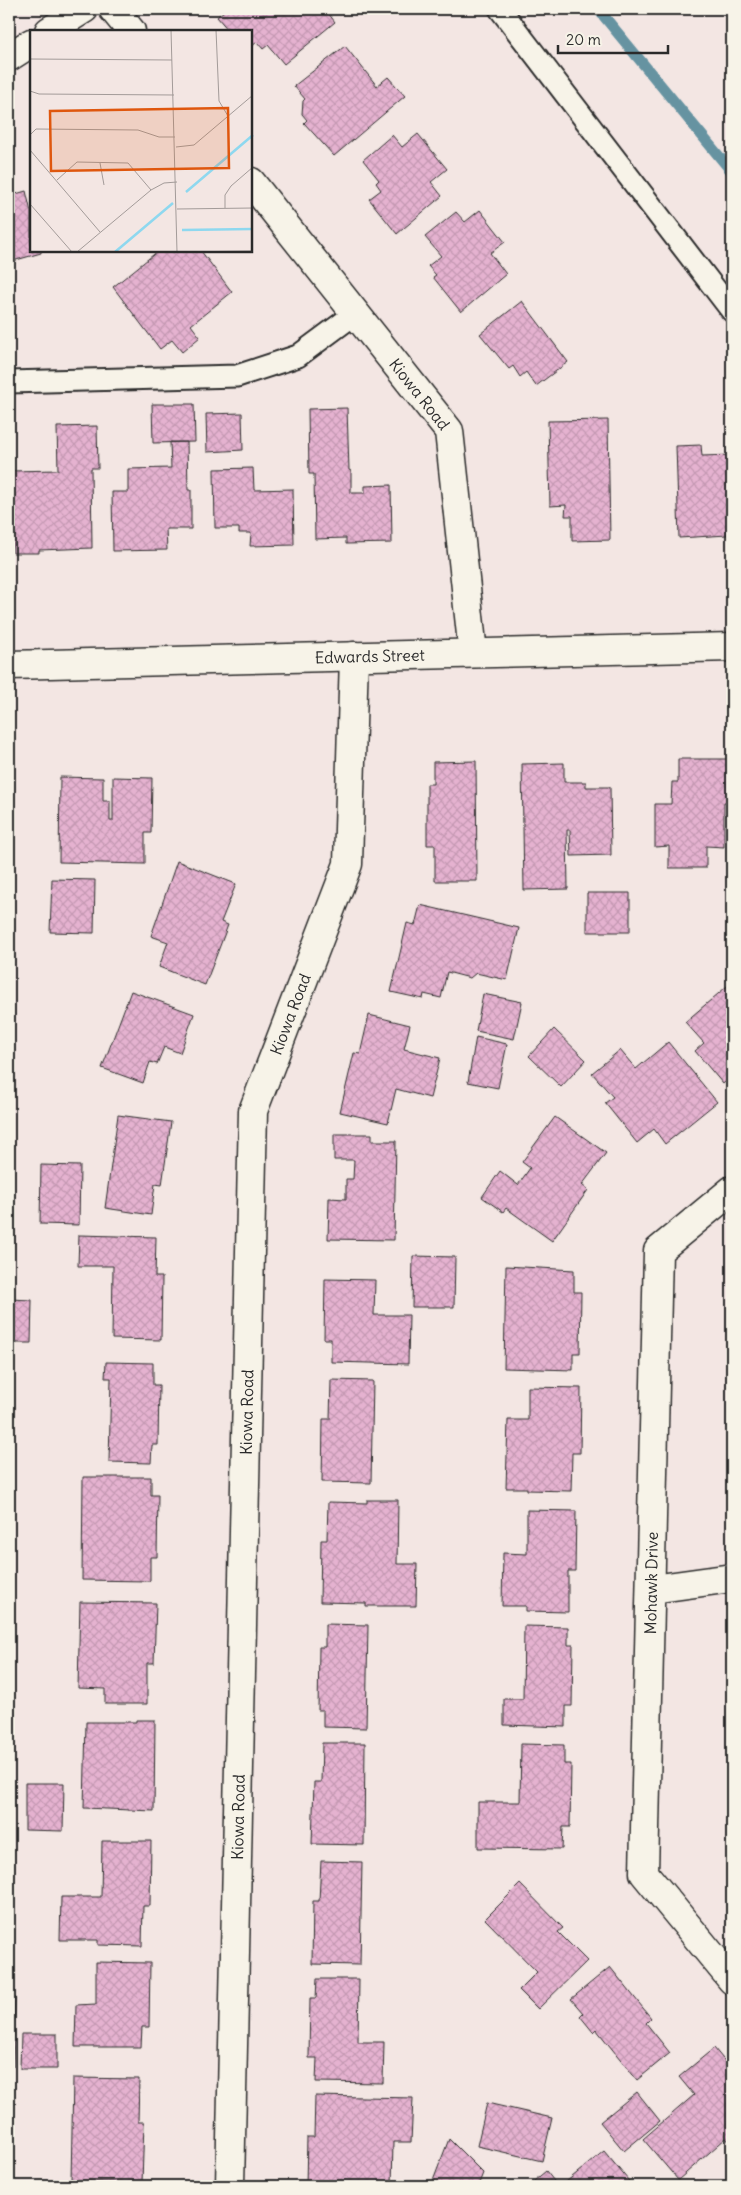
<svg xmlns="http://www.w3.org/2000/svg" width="741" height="2195" font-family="Delius,sans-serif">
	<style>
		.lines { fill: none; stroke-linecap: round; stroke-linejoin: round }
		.stream { stroke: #6693a1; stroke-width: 11 }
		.building { fill: url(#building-cross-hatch); stroke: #2b2b2b }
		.lane-casing { stroke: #2b2b2b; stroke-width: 25 }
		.street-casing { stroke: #2b2b2b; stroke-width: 31 }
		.secondary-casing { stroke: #2b2b2b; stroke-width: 31 }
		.lane { stroke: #f7f3e8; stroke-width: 21 }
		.street { stroke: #f7f3e8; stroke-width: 28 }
		.secondary { stroke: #f7f3e8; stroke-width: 28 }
		.labels { text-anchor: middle; stroke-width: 4; stroke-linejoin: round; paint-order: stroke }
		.street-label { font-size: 16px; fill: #2b2b2b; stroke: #f7f3e8 }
		.inset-river { fill: none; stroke: #8ed8ef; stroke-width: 2.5 }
		.inset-road { fill: none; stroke: #a39b99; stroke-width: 1 }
		.view { fill: #df570e; fill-opacity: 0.15; stroke: #df570e; stroke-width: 2.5 }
		.inset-edge { fill: none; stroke: #2b2b2b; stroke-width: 2.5 }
	</style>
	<defs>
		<pattern id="building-cross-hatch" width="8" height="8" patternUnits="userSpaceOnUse" patternTransform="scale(1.25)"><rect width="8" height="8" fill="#e5b2d0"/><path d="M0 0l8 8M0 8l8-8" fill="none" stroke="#c599b3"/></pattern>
	</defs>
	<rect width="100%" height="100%" fill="#f3e6e3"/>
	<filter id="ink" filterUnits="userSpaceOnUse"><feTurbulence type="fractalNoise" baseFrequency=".02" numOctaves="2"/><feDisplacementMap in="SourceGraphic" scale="10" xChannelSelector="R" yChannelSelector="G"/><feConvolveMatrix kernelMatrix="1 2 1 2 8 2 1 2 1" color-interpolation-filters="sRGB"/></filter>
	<g filter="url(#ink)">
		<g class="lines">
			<path class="stream" d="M598 9 732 172"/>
		</g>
		<path class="building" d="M226 9H325L335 22 284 64 268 45 263 49 257 42 251 47V31H229L217 17Z
			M345 46 377 86 388 77 405 96 334 156 304 123 307 120 302 114 303 101 305 99 294 86Z
			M418 134 447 169 431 182 442 196 397 234 369 199 381 190 376 183 379 180 363 160 392 135 402 147Z
			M26 191 31 212V251H41V253L9 262V196Z
			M480 210 505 242 490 253 506 274 461 312 433 277 436 275 428 266 441 256 425 237 456 212 465 222Z
			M158 251H201L232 292 191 325 200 337 182 352 172 340 160 349 113 287Z
			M522 301 568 362 536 386 526 372 520 377 513 366 509 369 480 334Z
			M152 404H194L195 442 153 443Z
			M347 408 349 470 351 471V493H365V486L391 485 392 543 346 544V538L315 539 314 474H309L308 409Z
			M242 413 243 450 207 452 206 414Z
			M608 420 610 540 572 541V516H565L566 505 550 506 548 421Z
			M97 426 98 468H91L92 548 39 550V553H13L11 471 58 470 57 427Z
			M170 442H187L188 490H191V529H166L167 550 113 551 112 492H128V469L171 468Z
			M701 445 702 456 732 455V529H727V535L679 538 676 446Z
			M253 468 254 490 293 489 294 545 250 546 251 533H239V528H215L214 469Z
			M678 759H732V802H724V847L706 846V868H669V846L655 847V804H671L672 782H678Z
			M476 761 477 881H435V845H427V784H433V762Z
			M564 763V782H586V787H610L611 855 571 856 570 830H567L568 889 524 890 522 764Z
			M60 777 103 778V801H110V821H113V777L152 778 151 833H145V864L59 862Z
			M9 781H13L12 823H9Z
			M177 861 236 884 221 922 228 925 205 985 159 967 168 942 151 936Z
			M52 879 95 880 94 933 50 932Z
			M587 893H630V932H587Z
			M420 905 519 928 507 980 476 973 470 978 447 972 441 998 424 994 423 999 391 992 407 923 415 925Z
			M732 982V1076L723 1084 695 1051 704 1043 685 1022Z
			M131 991 194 1014 180 1053 164 1047 157 1064 150 1062 143 1083 102 1068Z
			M483 994 522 1002 514 1039 476 1031Z
			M369 1015 410 1025 404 1049 440 1058 430 1098 396 1089 388 1123 340 1112 354 1053 360 1054Z
			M554 1029 586 1060 561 1087 529 1056Z
			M476 1037 507 1044 498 1088 468 1082Z
			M668 1042 717 1102 665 1144 654 1129 637 1143 605 1103 613 1097 592 1073 620 1050 636 1069Z
			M9 1078H13V1098L9 1097Z
			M118 1115 171 1122 162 1185 155 1184 151 1215 105 1208Z
			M555 1117 606 1153 582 1185 588 1190 552 1241 506 1208 503 1212 482 1197 500 1171 518 1185 530 1168 522 1162Z
			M334 1134H372V1141H396L394 1240 328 1239 329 1198 346 1199V1179H353L354 1160H334Z
			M41 1165 80 1166 79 1225 40 1224Z
			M79 1235 156 1237 155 1277H162L161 1340 112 1339 113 1266H78Z
			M413 1256 455 1257 454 1307H412Z
			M506 1266 574 1270V1292H581L580 1353H573V1370L504 1368Z
			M325 1279 375 1280 374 1315H409L408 1364 331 1362V1339H324Z
			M9 1299 32 1300 31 1343H9Z
			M106 1362 153 1363V1385H159L158 1445H152L151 1463 109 1462 111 1378H105Z
			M331 1380 373 1381 371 1483 322 1482 323 1419H330Z
			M528 1387 581 1388 580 1453H572L571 1491 527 1490V1488H506L508 1420H528Z
			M731 1453H732V1515H729Z
			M83 1477H151V1495H158L157 1557H150V1581L82 1580Z
			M367 1500H398L397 1564H417L416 1606H366V1603L320 1602 321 1540H327L328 1502 367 1503Z
			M527 1510 576 1511 575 1571H568V1612L526 1611V1606H502L503 1553 527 1554Z
			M80 1602 156 1603 154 1663H147V1704H105V1689L78 1688Z
			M325 1624 368 1625 366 1728 323 1727V1710H318L319 1647H325Z
			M524 1626 568 1627V1645H573L572 1706H566V1727L504 1725V1699H523Z
			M136 1720H155L154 1811 84 1808 86 1722H136Z
			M322 1743H365L364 1845 312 1844 314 1782H321Z
			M521 1744 564 1745V1764H571L570 1827H563L562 1849 478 1848V1802H520Z
			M25 1783H64L63 1831 25 1830Z
			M102 1841H151L150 1906H143L142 1946 98 1945V1940H60L61 1897H101Z
			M321 1861 362 1862 360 1965 312 1964 313 1901H319Z
			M520 1884 563 1928 558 1932 587 1961 538 2009 519 1990 537 1972 485 1919Z
			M96 1962 150 1963 149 2027H142L141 2047H75L76 2005 96 2004Z
			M610 1967 651 2018 646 2023 670 2053 637 2080 596 2029 593 2032 580 2016 583 2013 571 1999Z
			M317 1979H359L358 2042H384L383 2083 316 2082 317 2058H309L310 1998H316Z
			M9 1997H15L13 2066H9Z
			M21 2034H57V2069H20Z
			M714 2048 732 2070V2145L726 2138 678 2180 643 2139 694 2095 679 2077Z
			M73 2078 139 2079 138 2122H144L142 2183 71 2181Z
			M637 2092 660 2121 624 2151 600 2122Z
			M315 2096 413 2098 411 2142H393L392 2186H306L307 2137H314Z
			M487 2103 552 2118 542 2161 477 2146Z
			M449 2139 483 2173 478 2186H431Z
			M604 2151 633 2186H561Z
			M546 2171 558 2186H528Z"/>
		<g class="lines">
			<defs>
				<path id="lane" d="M500 9 732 311
					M9 382 237 376 298 356 356 313"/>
				<g id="street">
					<path d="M113 9 131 31"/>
					<path d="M49 31 84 9"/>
					<path d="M9 57 31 43"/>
					<path id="s1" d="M251 182 449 431 473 653"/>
					<path d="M732 1190 658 1251 644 1873 732 1980"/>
					<path d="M652 1589 732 1578"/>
					<path id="s2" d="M230 2186 253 1111 348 864 354 656"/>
				</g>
				<g id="secondary">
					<path id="s3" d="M9 665 732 647"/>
				</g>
			</defs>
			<use href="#lane" class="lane-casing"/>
			<use href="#street" class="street-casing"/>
			<use href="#secondary" class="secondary-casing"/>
			<use href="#lane" class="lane"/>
			<use href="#street" class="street"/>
			<use href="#secondary" class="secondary"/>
		</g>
	</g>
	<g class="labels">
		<g class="street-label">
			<text dy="6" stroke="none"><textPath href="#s1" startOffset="271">Kiowa Road</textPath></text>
			<text dy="6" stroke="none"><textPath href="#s3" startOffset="361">Edwards Street</textPath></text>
			<text dy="6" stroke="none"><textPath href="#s2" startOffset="1179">Kiowa Road</textPath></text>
			<text dy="6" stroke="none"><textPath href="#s2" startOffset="774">Kiowa Road</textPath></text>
			<text transform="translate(651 1583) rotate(-89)" y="6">Mohawk Drive</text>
			<text dy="6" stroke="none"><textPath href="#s2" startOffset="369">Kiowa Road</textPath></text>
		</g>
	</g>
	<g transform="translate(30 30)">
		<rect width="222" height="222" fill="#f3e6e3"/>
		<path class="inset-river" d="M156 162 223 105M152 200 223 199M85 222 143 173"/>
		<path class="inset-road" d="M141 0 147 222M186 0 189 71 198 86M0 29 142 30M0 61 9 64 144 65M0 105 6 99 108 100 129 107H145M146 117 164 115 223 65M0 120 70 202M70 133 74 155M27 150 47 132 98 133 121 160M0 174 42 222M195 178V165L201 156 223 137M147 179 223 178M47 222 121 160 134 153 147 152M147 222 223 221"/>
		<path class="view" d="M198 78 199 138 21 141 20 81Z"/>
		<rect width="222" height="222" class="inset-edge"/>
	</g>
	<rect width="741" height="2195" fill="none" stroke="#f7f3e8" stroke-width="30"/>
	<rect x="15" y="15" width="711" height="2165" fill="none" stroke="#2b2b2b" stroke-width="2" filter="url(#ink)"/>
	<path d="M558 45v8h110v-8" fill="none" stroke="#2b2b2b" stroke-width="2.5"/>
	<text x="566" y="45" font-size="15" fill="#2b2b2b" stroke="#f7f3e8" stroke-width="4" paint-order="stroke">20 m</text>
</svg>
